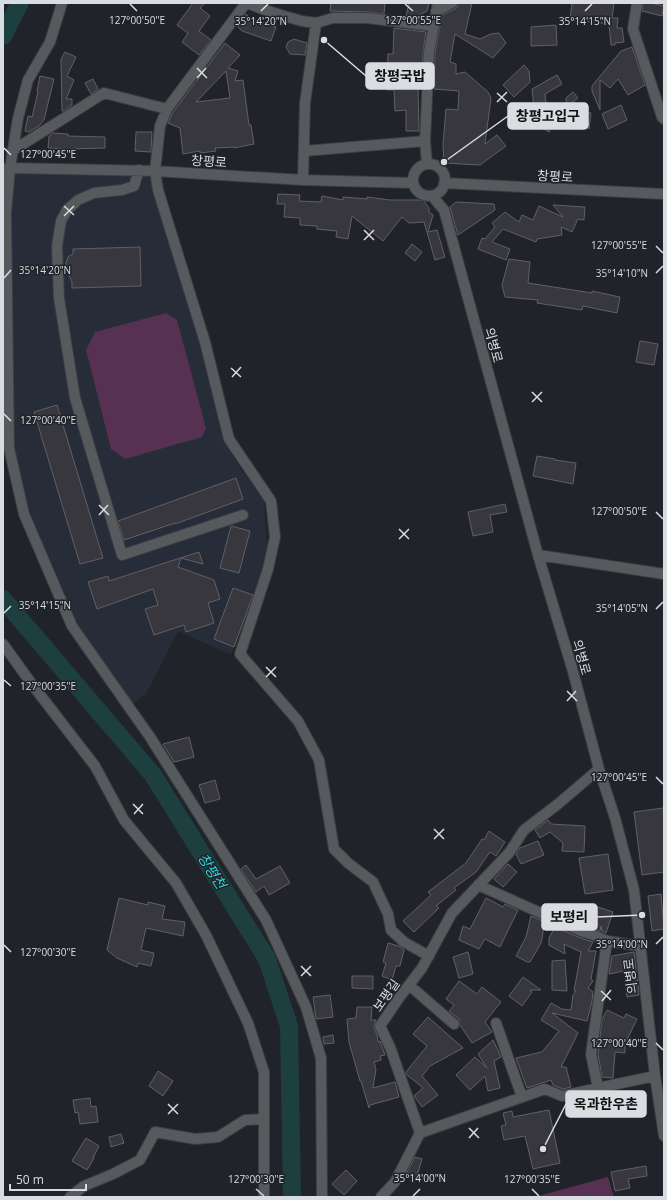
<svg xmlns="http://www.w3.org/2000/svg" width="667" height="1200" font-family="'Open Sans','Noto Sans KR',sans-serif">
	<style>
		.built { fill: #262c38 }
		.green { fill: #563151 }
		.lines { fill: none; stroke-linecap: round; stroke-linejoin: round }
		.river { stroke: #1d3f3f; stroke-width: 18 }
		.building { fill: #39373e; stroke: #615f67; fill-rule: evenodd }
		.minor-casing { stroke: #3a3e43; stroke-width: 12 }
		.minor { stroke: #565a5c; stroke-width: 10 }
		.ticks { fill: none; stroke: #d9dce0; stroke-width: 1.5 }
		.labels { text-anchor: middle; stroke-width: 3; stroke-linejoin: round; paint-order: stroke }
		.street-label { font-size: 13px; fill: #d9dce0; stroke: #20242a }
		.water-label { font-size: 14px; font-style: italic; fill: #2dd9db; stroke: #20242a }
		.ticks-label { font-size: 10px; text-anchor: middle; fill: #d9dce0; stroke: #20242a; stroke-width: 3; stroke-linejoin: round; paint-order: stroke }
		.leader { fill: none; stroke: #d9dce0; stroke-width: 1.5 }
		.callout-dot { fill: #d9dce0; stroke: #20242a; stroke-width: 1.5 }
		.callout { fill: #d9dce0; stroke: #d9dce0; stroke-width: 1.5 }
		.callout-label { font-size: 14px; text-anchor: middle; font-weight: bold; fill: #111 }
	</style>
	<rect width="100%" height="100%" fill="#20242a"/>
	<path class="built" d="M11 170 154 173 193 312 216 406 221 432 226 445 241 470 254 485 264 500 267 551 251 605 231 655 178 631 146 694 131 705 74 623 26 512 12 447 9 211Z"/>
	<path class="green" d="M166 313 177 320 206 428 202 437 125 459 111 449 86 350 95 332Z
		M608 1177 614 1197H537L542 1195Z"/>
	<g class="lines">
		<path class="river" d="M3 36 20 3
			M3 599 153 775 267 959 289 1026 292 1197"/>
	</g>
	<path class="building" d="M193 3H205L200 8 210 16 199 31 211 40 199 55 182 42 188 33 177 25Z
		M331 3H385L384 14 367 12 330 11Z
		M409 3H429L427 11 415 17 406 16Z
		M458 3H472L465 34 480 39 491 34 499 33 506 43 493 58 455 34 450 62 456 64V74L465 72 488 92 491 98 485 144 497 135 506 146 480 165 444 163 443 145 446 109 458 110 459 91 434 89 435 53 442 15 455 9 458 6Z
		M572 3H614L612 18H618L617 28H622L624 42 615 43V45H611L609 24 570 20Z
		M643 3H651L664 6 662 16 642 11Z
		M246 14 250 18 276 27 271 41 242 31 237 26Z
		M556 25 557 45 531 46V27Z
		M394 28 426 32 423 52 421 88H418L419 131H406V110L395 111 394 90H387L388 54H393Z
		M294 39 307 43 305 55 290 54 286 47 288 42Z
		M225 43 240 55 228 68 238 71 235 81 243 80 249 125H251L254 144 234 148V147L215 148 216 151 200 153V151L183 154 180 128 168 123 173 112ZM226 71 230 98 196 102Z
		M632 47 645 85 628 95 618 79 610 88 600 80V110L592 91V86L621 51Z
		M65 52 76 57 67 76 74 80 66 99H72V105L64 111H62L61 59Z
		M524 65 529 71 530 82 514 97 503 85Z
		M557 75 562 84 545 94 546 104 581 119 574 111 591 113 589 129 582 120 578 129 556 119 549 132 528 120 534 108 532 89Z
		M40 76 54 79 44 120 39 126 29 132 25 131 28 116 32 117 38 92 37 91Z
		M93 79 98 89 91 94 85 83Z
		M573 92 578 98 569 105 566 101V98Z
		M621 105 627 120 608 129 602 114Z
		M136 132H152L151 152 135 151Z
		M53 133 68 134V136L105 137V148L67 149 48 148 49 136Z
		M278 194 300 195 299 201 321 202 322 196 343 200V197L367 199V197L390 200H423L429 208V212L433 215 428 232 437 230 445 257 435 260 424 222 409 223 402 217 383 241 352 216 348 239 336 237 337 231 317 229V226L300 225V218L284 217 285 204H277Z
		M456 202 494 204 495 210 458 235 450 207Z
		M553 205 585 207 584 220 578 219 572 232 561 227 562 235 537 239 536 242 503 229 492 242 510 249 506 260 478 249 482 238 485 239 495 227 492 223 505 212 519 222 522 215 533 220 539 206 563 217Z
		M412 244 422 252 415 261 405 253Z
		M140 247 141 286 72 288V282L68 273 66 263 68 257 73 254V249Z
		M509 259 530 262 528 283 592 293V291L620 297 617 313 583 306 582 310 537 303 538 300 505 297 502 285Z
		M640 341 658 344 654 365 636 362Z
		M57 405 103 558 80 564 34 412Z
		M537 456 555 459V460L576 463 573 484 533 476Z
		M236 478 243 499 175 524V523L124 540 118 521Z
		M505 504 507 512 490 515 493 532 473 536 468 512Z
		M231 526 250 531 239 573 220 568Z
		M199 552 203 564 181 558 178 567 214 580 220 599 208 603 214 623 186 632 184 625 154 635 145 609 158 605 153 589 97 609 88 582 108 576 109 581Z
		M233 588 253 595 234 647 214 639Z
		M189 737 194 757 174 762 163 744Z
		M215 780 220 799 205 803 199 785Z
		M663 808 664 817V872L642 875 634 812Z
		M548 820 551 824 585 826 584 852 562 851 563 843 550 832 540 838 535 830Z
		M489 831 505 842 496 856 490 852 476 872 454 888 456 890 436 906 439 908 414 932 403 921 431 895 428 892 466 863 482 839 484 840Z
		M538 841 544 855 521 864 516 854 520 848Z
		M608 854 613 890 585 894 579 858Z
		M508 864 517 872 503 887 494 879Z
		M246 865 256 879 280 866 290 883 269 895 264 886 256 892 241 869Z
		M661 894 664 929 652 931 648 896Z
		M119 898 148 905V902L165 906 162 919 185 922 183 936 146 928 141 950 154 953 151 966 138 963 137 967 117 958 107 950Z
		M486 898 503 907 505 904 518 910 500 947 485 939 479 949 459 940 463 926 470 929Z
		M595 906 613 912 606 933 602 931 601 926 600 931 588 926Z
		M531 916 545 922 541 943 530 962H527L516 956 526 937Z
		M555 927 578 937 593 942 588 951H596L591 979 593 981 588 988 593 992 592 1001 587 1021 552 1013 578 1033 561 1067H566L571 1087 563 1089 553 1085 551 1080 527 1088 516 1058 542 1052 559 1031 541 1020 551 1003 562 1009 571 1010 573 995 576 991H574L581 952 564 944 565 954 549 945V938Z
		M388 943 399 946 404 950 400 966H396L392 980 382 976 386 963 383 962Z
		M468 952 473 974 459 978 453 957Z
		M634 952 639 995 627 997 624 971 609 974 612 956Z
		M565 960 567 991 552 990V961Z
		M352 976H373V989L352 988Z
		M523 977 541 990H530L532 992 522 1006 509 996Z
		M459 981 477 994 482 987 501 1002 485 1022 492 1032 472 1043 460 1025 459 1019 449 1011 454 1005 446 999Z
		M330 995 333 1017 316 1019 313 997Z
		M357 1007H372L371 1020H376L374 1025V1028L377 1035 378 1042 380 1041 385 1055 380 1056 381 1060 374 1062 376 1069 373 1088 395 1082 399 1097 370 1105 369 1108 361 1081H360L349 1042 347 1019 356 1018Z
		M607 1010 624 1018 626 1014 637 1019 625 1044V1053L615 1052 613 1078 602 1077 598 1054 602 1020Z
		M428 1017 463 1048 430 1066 422 1076 438 1095 422 1107 414 1096 423 1088 406 1074V1072L427 1046 413 1034Z
		M333 1035 334 1043 324 1044 323 1037Z
		M493 1040 501 1057 494 1061 500 1088 488 1091 485 1076 470 1090 456 1075 475 1057 487 1068 478 1054Z
		M158 1071 173 1081 163 1096 149 1086Z
		M90 1098 91 1107 96 1106 98 1122 80 1124 78 1112 75 1113 73 1100Z
		M549 1110 560 1163 533 1169 525 1136 504 1140 501 1126 506 1125 503 1113 512 1111 513 1117Z
		M121 1134 124 1143 111 1147 109 1137Z
		M86 1138 99 1146 93 1158H94L87 1170 72 1161Z
		M415 1157 422 1159 416 1179 405 1176Z
		M646 1166 647 1176 628 1179 630 1188 615 1191 611 1172Z
		M346 1170 357 1181 344 1195 332 1184Z"/>
	<g class="lines">
		<defs>
			<path id="minor" d="M62 3 50 42 28 80 18 118 10 168 6 213 9 448 24 514 72 626 150 737 266 920 306 1007 321 1058 322 1197
				M246 3 167 109 160 126 155 171 158 190 205 342 229 439 271 501 275 537 268 569 240 654 298 721 319 760 334 849 348 863 373 882 388 914 391 930 404 942 429 956
				M247 3 262 9 284 16 302 21 316 23 333 18H367L433 26
				M637 3 633 29 662 117 664 119
				M436 11 452 3
				M12 151 104 93 167 109
				M304 151 425 141
				M413 180a16 16 0 1 1 32 0a16 16 0 1 1-32 0Z
				M427 164 425 141 429 52 438 3
				M3 169 10 168 155 171 303 180 413 183
				M139 170 134 186 122 190 94 193 78 200 67 210 61 221 57 246 59 298 75 398 122 555 243 515
				M303 180 305 103 316 23
				M444 183 664 194
				M432 196 444 210 538 555 572 668 599 769 615 818 634 890 655 1076 664 1136
				M538 555 664 574
				M3 644 34 687 95 766 124 820 176 883 206 935 248 1023 264 1072V1197
				M478 885 581 931 594 935 607 941 640 946
				M607 941 591 1054 598 1088 655 1076
				M409 985 454 1024
				M496 1023 522 1097
				M420 1133 390 1047 380 1026 399 998 422 968 452 913 509 853 524 830 558 804 599 769
				M70 1197 84 1186 113 1174 140 1160 155 1132 195 1139 218 1137 245 1120 264 1119
				M381 1197 395 1182 420 1133 545 1089 562 1096 598 1088"/>
		</defs>
		<use href="#minor" class="minor-casing"/>
		<use href="#minor" class="minor"/>
	</g>
	<path class="ticks" d="M130 4 137 11M405 4 413 11M261 11 268 4M585 11 592 4M197 68 207 78M197 78 206 68M497 93 507 102M497 102 507 92M4 148 11 155M64 206 74 215M64 216 74 206M364 230 374 240M364 240 374 230M656 246 663 253M656 273 663 266M4 278 11 270M231 368 241 377M232 377 241 367M532 392 542 402M532 402 542 392M4 414 11 421M99 505 109 515M656 512 663 519M99 515 108 505M399 529 409 539M399 539 409 529M656 609 663 602M4 613 11 606M266 667 276 677M266 677 276 667M4 680 11 686M567 691 577 701M567 701 576 691M656 777 663 784M133 804 143 814M134 814 143 804M434 829 444 839M434 839 444 829M656 944 663 937M4 945 11 952M301 966 311 976M301 976 311 966M601 991 611 1000M602 1001 611 990M656 1043 663 1050M168 1104 178 1114M168 1114 178 1104M469 1128 479 1138M469 1138 478 1128M256 1189 264 1196M532 1189 539 1196M413 1196 420 1189"/>
	<g class="labels">
		<g class="street-label">
			<text transform="translate(209 161) rotate(4)" y="5">창평로</text>
			<text transform="translate(555 176) rotate(3)" y="5">창평로</text>
			<text transform="translate(494 345) rotate(75)" y="5">의병로</text>
			<text transform="translate(582 657) rotate(74)" y="5">의병로</text>
			<text transform="translate(630 976) rotate(-97)" y="5">의병로</text>
			<text transform="translate(386 995) rotate(-55)" y="5">보평길</text>
		</g>
		<g class="water-label">
			<text transform="translate(212 871) rotate(58)" y="5">창평천</text>
		</g>
	</g>
	<g class="ticks-label">
		<text x="137" y="24">127°00'50"E</text>
		<text x="413" y="24">127°00'55"E</text>
		<text x="261" y="25">35°14'20"N</text>
		<text x="585" y="25">35°14'15"N</text>
		<text x="48" y="158">127°00'45"E</text>
		<text x="619" y="249">127°00'55"E</text>
		<text x="45" y="274">35°14'20"N</text>
		<text x="622" y="277">35°14'10"N</text>
		<text x="48" y="424">127°00'40"E</text>
		<text x="619" y="515">127°00'50"E</text>
		<text x="45" y="609">35°14'15"N</text>
		<text x="622" y="612">35°14'05"N</text>
		<text x="48" y="690">127°00'35"E</text>
		<text x="619" y="781">127°00'45"E</text>
		<text x="622" y="948">35°14'00"N</text>
		<text x="48" y="956">127°00'30"E</text>
		<text x="619" y="1047">127°00'40"E</text>
		<text x="420" y="1182">35°14'00"N</text>
		<text x="256" y="1183">127°00'30"E</text>
		<text x="532" y="1183">127°00'35"E</text>
	</g>
	<path class="leader" d="M324 40L366 76M444 162L508 116M642 915L597 917M543 1149L566 1104"/>
	<g class="callout-dot">
		<circle cx="324" cy="40" r="4"/>
		<circle cx="444" cy="162" r="4"/>
		<circle cx="642" cy="915" r="4"/>
		<circle cx="543" cy="1149" r="4"/>
	</g>
	<g class="callout">
		<rect x="366" y="63" width="68" height="26" rx="4"/>
		<rect x="508" y="103" width="80" height="26" rx="4"/>
		<rect x="542" y="904" width="55" height="26" rx="4"/>
		<rect x="566" y="1091" width="80" height="26" rx="4"/>
	</g>
	<g class="callout-label">
		<text x="400" y="81">창평국밥</text>
		<text x="548" y="121">창평고입구</text>
		<text x="569" y="922">보평리</text>
		<text x="606" y="1109">옥과한우촌</text>
	</g>
	<rect width="667" height="1200" fill="none" stroke="#d9dce0" stroke-width="8"/>
	<path d="M10 1184v6h76v-6" fill="none" stroke="#d9dce0" stroke-width="2"/>
	<text x="16" y="1184" font-size="12" fill="#d9dce0" stroke="#20242a" stroke-width="3" paint-order="stroke">50 m</text>
</svg>
